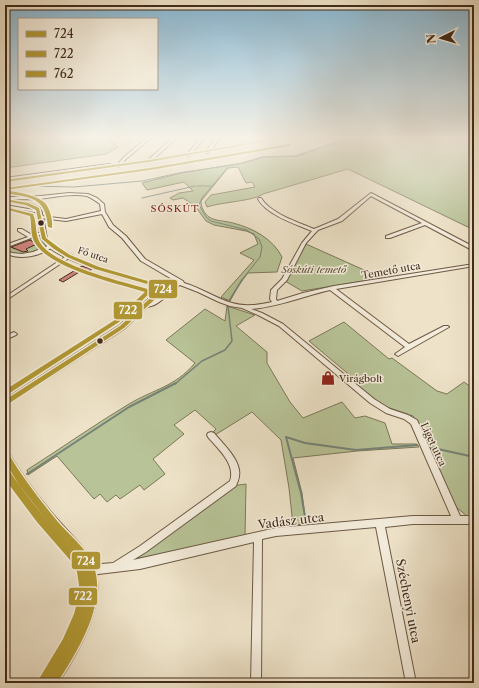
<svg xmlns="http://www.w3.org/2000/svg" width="479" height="688" font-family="'Libre Caslon Text',serif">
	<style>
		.green { fill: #b8c498; stroke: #7d785a }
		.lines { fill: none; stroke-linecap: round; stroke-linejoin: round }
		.stream-far3 { stroke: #768378; stroke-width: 1 }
		.stream-far2 { stroke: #768378; stroke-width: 1.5 }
		.stream-far1 { stroke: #768378; stroke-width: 2 }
		.stream { stroke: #768378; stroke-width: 2.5 }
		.building { fill: #ce847d; stroke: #422b1b }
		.minor-casing { stroke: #6d5946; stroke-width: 2 }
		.tertiary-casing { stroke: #6d5946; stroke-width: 2 }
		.secondary-casing { stroke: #422b1b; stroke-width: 2 }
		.minor { fill: #f4eddc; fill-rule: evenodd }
		.tertiary { fill: #f4eddc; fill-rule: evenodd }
		.secondary { fill: #f4eddc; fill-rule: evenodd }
		.bus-1-casing { stroke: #f4eddc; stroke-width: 3 }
		.bus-2-casing { stroke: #f4eddc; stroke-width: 3 }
		.bus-3-casing { stroke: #f4eddc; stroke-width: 3 }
		.bus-1 { fill: #b19833; fill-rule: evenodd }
		.bus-2 { fill: #b19833; fill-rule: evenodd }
		.bus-3 { fill: #b19833; fill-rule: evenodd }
		.bus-dot { fill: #422b1b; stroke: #f4eddc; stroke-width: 1.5 }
		.labels { text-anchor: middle; stroke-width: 3; stroke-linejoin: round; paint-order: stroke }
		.far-street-label { font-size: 9px; fill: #422b1b; stroke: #f4eddc }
		.far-quarter-label { font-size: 10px; letter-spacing: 1px; fill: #7a1f14; stroke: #f4eddc }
		.park-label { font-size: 10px; font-style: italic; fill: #60513a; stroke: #f4eddc }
		.street-label { font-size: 10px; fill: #422b1b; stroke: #f4eddc }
		.poi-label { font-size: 10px; fill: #422b1b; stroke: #f4eddc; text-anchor: start }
		.near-street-label { font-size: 12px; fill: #422b1b; stroke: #f4eddc }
		.line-badge { stroke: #f4eddc; stroke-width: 1.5 }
		.badge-label { font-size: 11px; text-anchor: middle; font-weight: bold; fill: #fff }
	</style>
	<rect width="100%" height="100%" fill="#eee3c9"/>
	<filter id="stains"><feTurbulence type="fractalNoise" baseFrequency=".005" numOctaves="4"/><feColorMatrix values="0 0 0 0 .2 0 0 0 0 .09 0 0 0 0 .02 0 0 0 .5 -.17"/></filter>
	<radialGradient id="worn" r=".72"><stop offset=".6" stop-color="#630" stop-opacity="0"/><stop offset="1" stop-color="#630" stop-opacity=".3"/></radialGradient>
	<path class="green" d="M16 137H112L108 139 118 147 106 154 5 168V140Z
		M352 137H474V230L348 169 263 194C254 201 222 202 207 207L205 202 211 195 255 187 252 182 246 183 238 167 228 168 201 201C201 207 204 213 209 217 215 221 226 221 233 223 253 228 273 239 282 257L277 272 248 273 238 286 230 301 221 297 254 260 240 253 258 244 254 234 246 231 214 225 206 221 195 206 183 198 173 200 170 198 179 193 193 191 184 182 147 190 142 183 181 173 243 163 265 157 298 156Z
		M40 235 42 241 49 246C35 251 19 260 6 250L10 246 14 249 32 241 28 238Z
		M306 244 382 278 302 291 285 281Z
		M227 306 255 315 236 326 267 352V363L290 402 303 418 342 402 355 418 365 416 385 423 392 444H417L419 447 357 451 293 458 302 493 306 524 293 525 289 488 281 440 252 412 215 435 212 433 216 429 195 410 174 425 184 434 153 459 165 474 144 490 140 485 120 499 116 495 107 502 100 494 94 499 57 456 28 475 27 470C60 449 94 425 129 404 154 389 175 387 195 363L166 340 205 309 225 321Z
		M344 322 389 359 392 358 437 391 447 394 464 382 474 389V517L467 516 456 507 413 416 384 406 350 380 352 377 309 341Z
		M246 484 245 537 140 562 130 561 232 486Z"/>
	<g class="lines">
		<path class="stream-far3" d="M228 167 202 198 199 205 206 217 211 221 247 230 259 239 262 247 260 257 241 281
			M197 186H211
			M5 189 28 186 74 187 142 181 179 173 239 164 262 157 295 156 350 137
			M142 198 195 186"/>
		<path class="stream-far2" d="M229 301 242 280
			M175 384 202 361 225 350 232 341 228 306"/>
		<path class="stream-far1" d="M286 437 305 443 356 450 417 445
			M286 437 301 493 305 517
			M429 447 474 457
			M27 474 129 407 176 383
			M5 490 7 488"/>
		<path class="stream" d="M305 516 306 526"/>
	</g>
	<path class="building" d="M30 240 37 244 26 249 28 251 23 252 11 247Z
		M82 266 92 269 86 273 81 271 63 282 59 280Z"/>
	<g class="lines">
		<defs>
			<path id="minor" d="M148 137H152L126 159 119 167H117V165L124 157Z
				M174 137H178L150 162H148V160Z
				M202 137H206L189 156H187V154Z
				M217 137H221L208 153H206V151Z
				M109 164 115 166 113 167 109 166 5 180V178Z
				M69 193 88 194 97 198 104 204 105 212 113 225 126 236 145 259 183 281 184 283C201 288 215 298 232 303 245 307 259 305 272 302L270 299 271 290 282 279 302 243 312 231C295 224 267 215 258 199L259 198H261C271 214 298 222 314 229L338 219 371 193 474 247V250H472L425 225 390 238H386V236L422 223 371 196 342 221 318 230 306 243 287 280 277 290 276 299 277 301 303 293 334 286 474 264V266L336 289 409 344 444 326H448L449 327 398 356 395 354 405 347 330 290C304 296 278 307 251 309L262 313 283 324 374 399 390 409 408 415 417 420 460 516H474V524H413L385 527 416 683H406L376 527 276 536 262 539 261 683H251L254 542 140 569 90 575 87 573 85 570 87 567 90 565 113 563 140 546 230 481C236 464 218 449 208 437L207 435 208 433 211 432 214 433C223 444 242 461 239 476 239 479 237 483 236 486L146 552 133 560 276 528 413 516H451L411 424 404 419 386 413 370 403 279 326 258 315 242 308 230 306 219 302 198 292 180 285C168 292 159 308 144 307L143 306 144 305 154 301 174 285 168 284 156 287 153 285 154 284 168 281 177 282 141 261 122 238 109 227 102 214 66 221 41 218 39 217 41 216 66 219 101 211 100 204C96 201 92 198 87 196 71 193 55 197 40 199 28 200 16 198 5 201V199L12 197 41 196Z
				M5 205 40 211 42 212 40 213 5 207Z
				M18 229H22L32 235 42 232 44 233 5 248V245L28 237 18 231Z
				M50 245H52L54 246C41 256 20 261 5 253V250L12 253 22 254 33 252Z
				M68 255H72V256L5 301V297Z
				M14 332 17 334 16 335 5 340V336Z"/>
			<path id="tertiary" d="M5 199 29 203 40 208 43 217 47 239C77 265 121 273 158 284L166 289 124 329 5 406V399L120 325 159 289 154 286C130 279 54 261 42 240 39 235 39 217 36 210L26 205 5 201Z
				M5 451 8 452C22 476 39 498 57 519 70 534 89 550 95 570 106 606 77 654 58 683H45L70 640 82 614 85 598 87 584 85 571 77 557 34 506 14 478 5 463Z"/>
			<path id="secondary" d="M281 137H290L149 162 5 182V180L149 160Z"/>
		</defs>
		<use href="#minor" class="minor-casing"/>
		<use href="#tertiary" class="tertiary-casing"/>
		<use href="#secondary" class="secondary-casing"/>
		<use href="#minor" class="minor"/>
		<use href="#tertiary" class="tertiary"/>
		<use href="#secondary" class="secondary"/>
		<defs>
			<path id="bus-1" d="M283 137H290L149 162 5 182V180L149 160Z
				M5 199 28 203 39 208 46 238 58 247 70 255 99 267 158 284 166 289 124 328 5 406V400L120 326 160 289 154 286 95 269 67 257 54 249 42 239 36 210 26 205 5 201Z
				M5 452 8 453C22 477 40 500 58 522 71 537 89 550 95 570 105 608 77 652 57 683H46L71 641 83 614 86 599 88 584 85 570 76 555 52 527 19 485 5 462Z"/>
			<path id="bus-2" d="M289 144 291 145 290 146 150 170 5 190V188H6L150 168Z
				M5 207 33 214C37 223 35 233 39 241 52 266 124 282 151 290L152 291 119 322 5 396V390L115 320 145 292C116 283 51 269 35 243 30 235 32 224 30 216L5 209Z
				M5 468 8 469C22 490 38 510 55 529 64 541 77 551 84 565 97 594 80 629 65 655 60 664 54 675 47 683H40L39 679 63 639 74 614 78 599 79 585 77 572 70 560 37 522 13 490 5 478Z"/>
			<path id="bus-3" d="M5 191C16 191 35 195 44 202 50 207 53 221 52 228L48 227C45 196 31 198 5 193Z"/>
		</defs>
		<use href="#bus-1" class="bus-1-casing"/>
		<use href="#bus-2" class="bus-2-casing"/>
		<use href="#bus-3" class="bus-3-casing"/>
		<use href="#bus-1" class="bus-1"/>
		<use href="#bus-2" class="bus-2"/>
		<use href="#bus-3" class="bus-3"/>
	</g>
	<linearGradient id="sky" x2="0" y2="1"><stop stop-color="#88b8d4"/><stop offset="0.59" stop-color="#f7f2e7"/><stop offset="1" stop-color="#f7f2e7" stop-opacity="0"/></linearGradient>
	<rect width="479" height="233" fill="url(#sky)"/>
	<defs>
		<symbol id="shop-bare" viewBox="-9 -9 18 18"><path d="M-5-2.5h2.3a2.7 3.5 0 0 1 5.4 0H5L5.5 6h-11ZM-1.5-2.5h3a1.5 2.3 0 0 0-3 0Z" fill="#8f2418" stroke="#f4eddc" stroke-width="2.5" paint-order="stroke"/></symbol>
	</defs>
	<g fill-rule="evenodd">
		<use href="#shop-bare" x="318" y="368" width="20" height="20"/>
	</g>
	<g class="bus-dot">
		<circle cx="41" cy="223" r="3.5"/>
		<circle cx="100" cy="341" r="3.5"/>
	</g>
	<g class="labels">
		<g class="far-street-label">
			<text transform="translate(93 255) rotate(19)" y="3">Fő utca</text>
		</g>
		<g class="far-quarter-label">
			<text x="175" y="212">SÓSKÚT</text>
		</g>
		<g class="park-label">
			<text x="314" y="273">Sóskúti temető</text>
		</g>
		<g class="street-label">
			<text transform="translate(391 270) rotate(-10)" y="4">Temető utca</text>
			<text transform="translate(434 444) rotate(65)" y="4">Liget utca</text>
		</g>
		<g class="poi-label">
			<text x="339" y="382">Virágbolt</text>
		</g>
		<g class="near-street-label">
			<text transform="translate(291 521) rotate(-7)" y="4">Vadász utca</text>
			<text transform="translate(408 601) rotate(79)" y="4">Széchenyi utca</text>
		</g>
	</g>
	<g class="line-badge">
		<rect x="148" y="279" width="30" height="20" rx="4" fill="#b19833"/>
		<rect x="113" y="301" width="30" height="19" rx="4" fill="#b19833"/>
		<rect x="71" y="551" width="30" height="19" rx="4" fill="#b19833"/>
		<rect x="68" y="587" width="30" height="19" rx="4" fill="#b19833"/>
	</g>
	<g class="badge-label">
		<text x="163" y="293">724</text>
		<text x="128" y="314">722</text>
		<text x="86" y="565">724</text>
		<text x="83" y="600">722</text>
	</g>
	<rect width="479" height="688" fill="none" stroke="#eee3c9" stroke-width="20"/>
	<rect x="6" y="6" width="467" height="676" fill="none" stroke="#422b1b" stroke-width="2"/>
	<rect x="10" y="10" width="459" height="668" fill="none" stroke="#422b1b"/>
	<rect x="18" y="18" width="140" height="72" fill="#f4eddc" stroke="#ad9f8f"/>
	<rect x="26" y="31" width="20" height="6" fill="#b19833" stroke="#ad9f8f"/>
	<text x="54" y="38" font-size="12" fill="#422b1b">724</text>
	<rect x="26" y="51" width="20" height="6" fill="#b19833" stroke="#ad9f8f"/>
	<text x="54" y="58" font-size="12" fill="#422b1b">722</text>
	<rect x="26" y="71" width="20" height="6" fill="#b19833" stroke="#ad9f8f"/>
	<text x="54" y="78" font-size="12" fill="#422b1b">762</text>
	<g transform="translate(441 38) rotate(265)" stroke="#f4eddc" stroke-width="3" paint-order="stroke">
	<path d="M0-3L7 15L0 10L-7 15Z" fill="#422b1b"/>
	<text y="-6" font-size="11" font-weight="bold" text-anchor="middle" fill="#422b1b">N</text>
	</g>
	<rect width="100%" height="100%" filter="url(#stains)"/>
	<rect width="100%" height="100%" fill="url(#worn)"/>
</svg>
